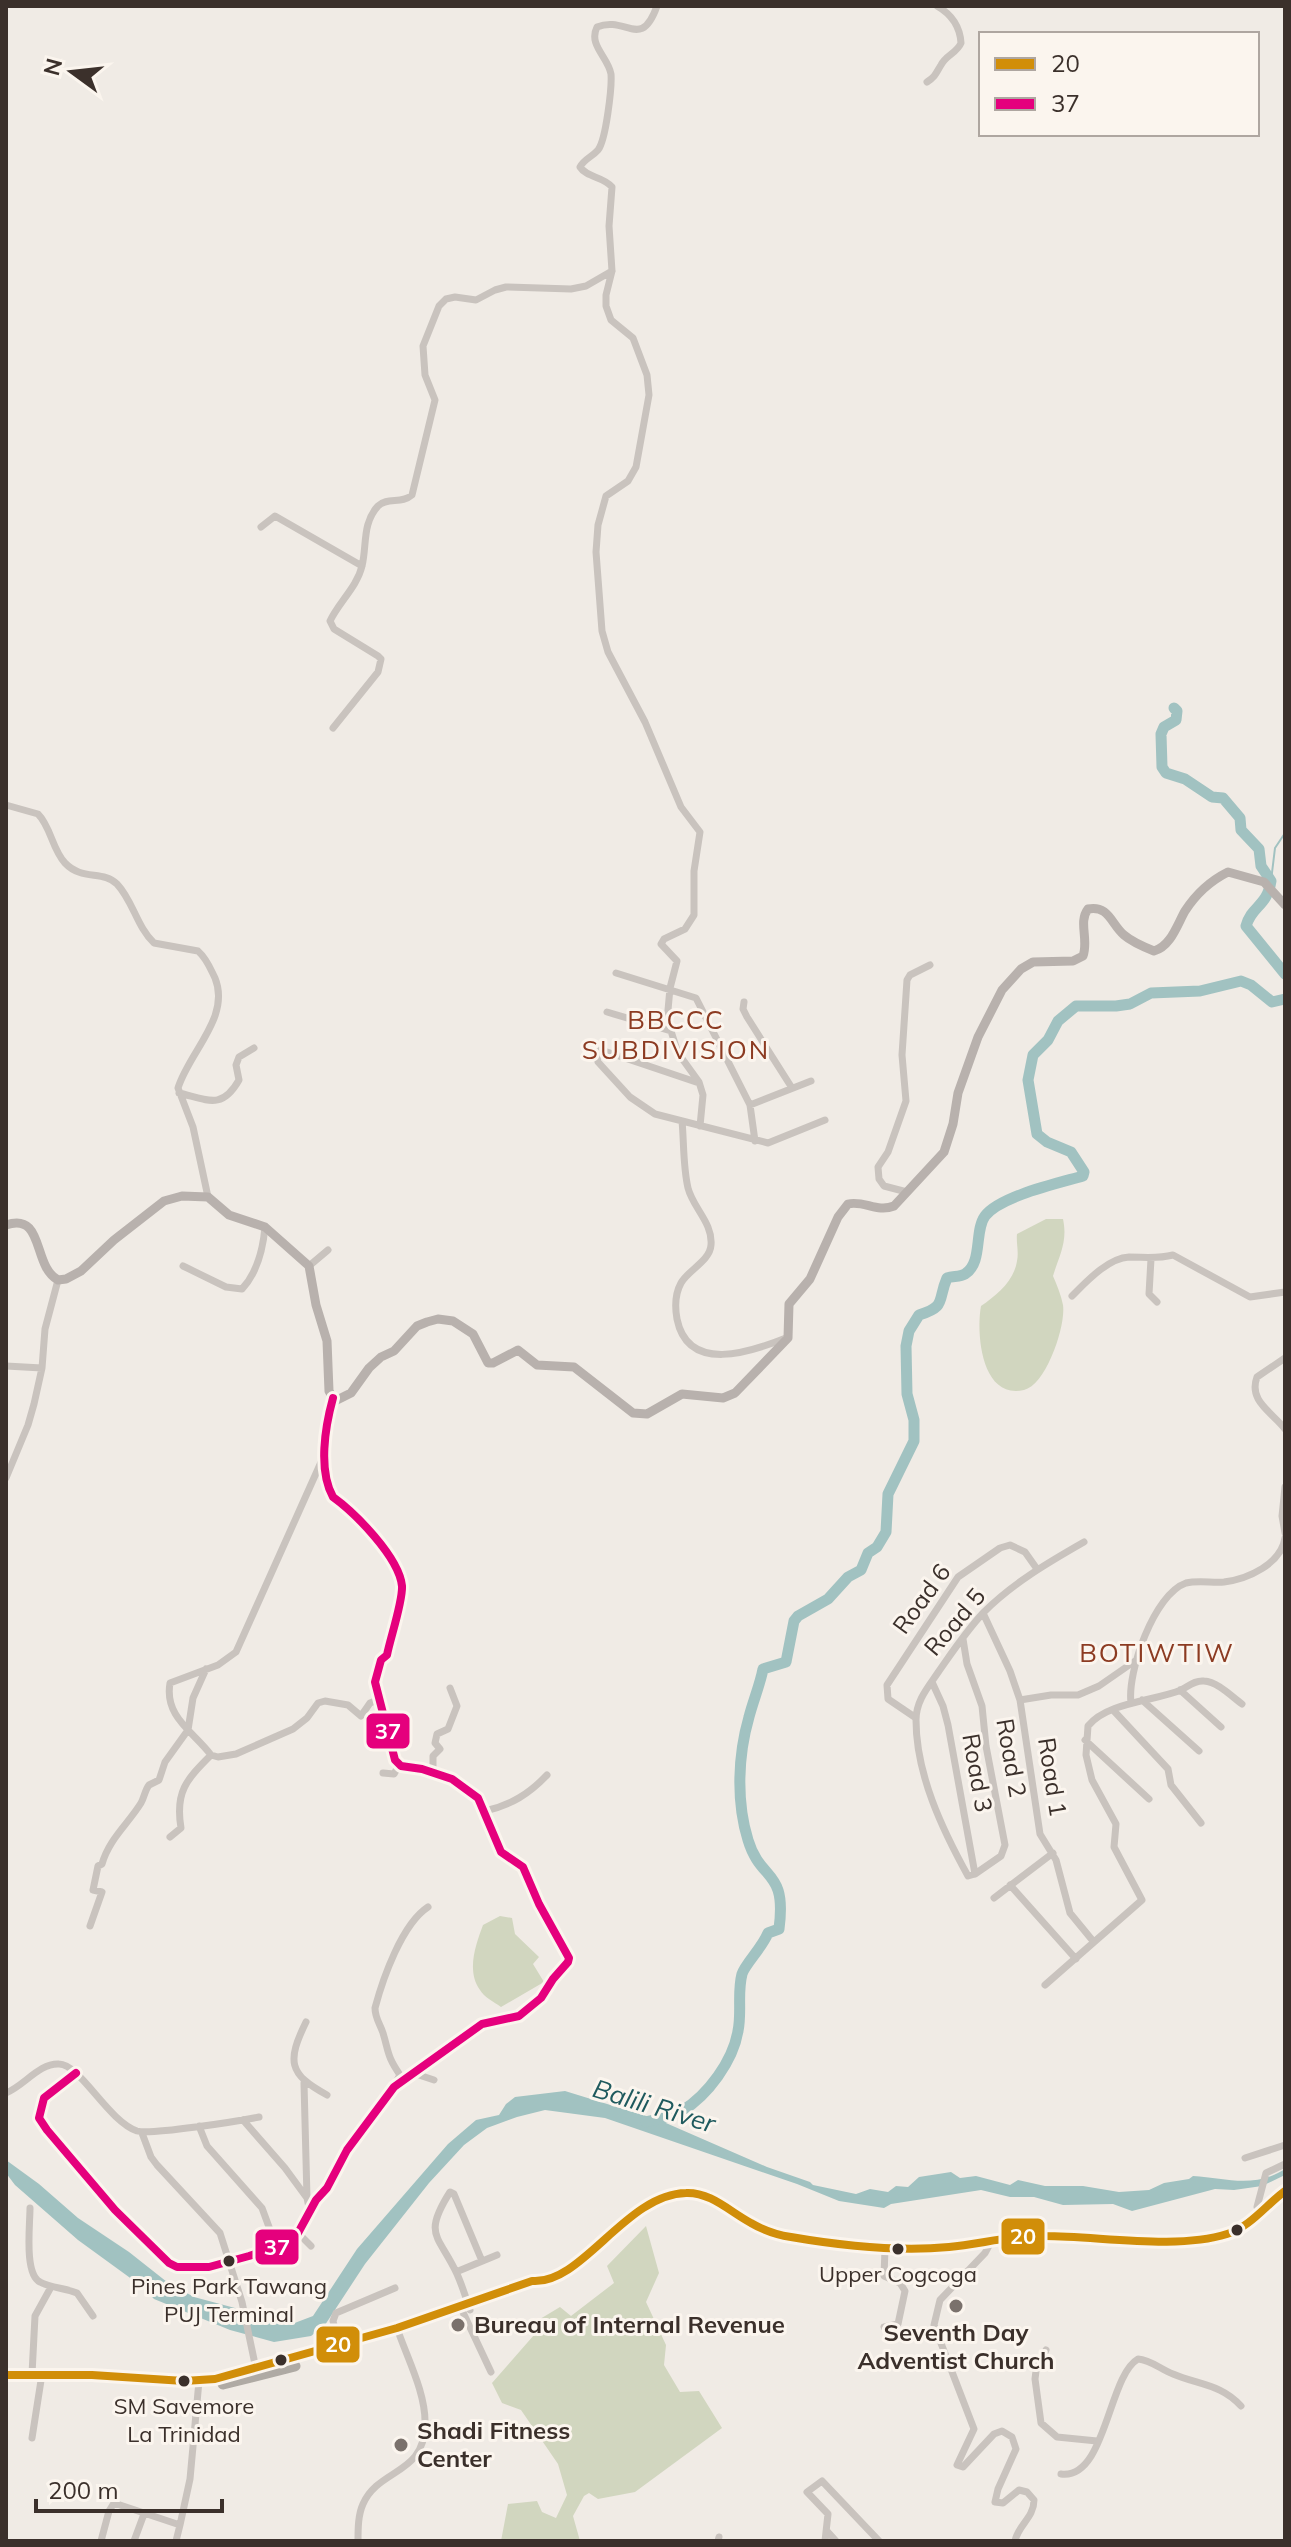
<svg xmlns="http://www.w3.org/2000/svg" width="1291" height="2547" font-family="Mulish,sans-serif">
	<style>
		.green { fill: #d1d6bf }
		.water { fill: #a1c2c1 }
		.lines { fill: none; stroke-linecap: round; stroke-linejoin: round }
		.stream { stroke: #a1c2c1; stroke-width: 2 }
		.river { stroke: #a1c2c1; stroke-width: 11 }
		.minor { stroke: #c9c3be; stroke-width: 7 }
		.major { stroke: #b8b1ad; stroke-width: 9 }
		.highway { stroke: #afaaa4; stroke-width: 11 }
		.bus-1-casing { stroke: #fbf5ee; stroke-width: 14 }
		.bus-2-casing { stroke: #fbf5ee; stroke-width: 14 }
		.bus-1 { stroke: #d18e09; stroke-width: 8 }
		.bus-2 { stroke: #e5007d; stroke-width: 8 }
		.bus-dot { fill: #3b302b; stroke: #fbf5ee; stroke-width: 3 }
		.poi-dot { fill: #7a716c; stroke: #fbf5ee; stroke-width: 3 }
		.labels { text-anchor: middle; stroke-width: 6; stroke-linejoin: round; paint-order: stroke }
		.bus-label { font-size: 22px; fill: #3b302b; stroke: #fbf5ee }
		.street-label { font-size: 24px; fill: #3b302b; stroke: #fbf5ee }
		.poi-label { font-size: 24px; font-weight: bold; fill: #3b302b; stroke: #fbf5ee; text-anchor: start }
		.neighbourhood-label { font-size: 26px; letter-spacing: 2px; fill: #8c3b22; stroke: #fbf5ee }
		.water-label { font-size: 26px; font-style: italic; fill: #1f5a5e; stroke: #fbf5ee }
		.line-badge { stroke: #fbf5ee; stroke-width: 3 }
		.badge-label { font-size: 22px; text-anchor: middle; font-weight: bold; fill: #fff }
	</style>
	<rect width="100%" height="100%" fill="#f0ebe5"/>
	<path class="green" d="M1046 1219H1063C1068 1242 1059 1256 1053 1276 1057 1285 1061 1295 1063 1305 1066 1326 1046 1385 1024 1390 981 1400 976 1333 981 1306 997 1295 1014 1281 1017 1261 1019 1252 1016 1243 1017 1234Z
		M500 1916 512 1918 515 1934 539 1957 533 1964 544 1982 501 2007C494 2002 484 1997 480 1990 466 1971 476 1944 483 1925Z
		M646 2226 659 2273 646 2302 666 2345 664 2365 680 2392 699 2391 722 2428 635 2492 598 2499 589 2493 584 2496 573 2516 580 2541H501L508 2504 537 2501 542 2512 556 2518 567 2495 558 2464 521 2410 502 2403 492 2383 541 2327 540 2319 560 2307 571 2316 614 2283 607 2266Z"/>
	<path class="water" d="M565 2091 659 2120 767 2167 810 2182 813 2185 856 2194 870 2189 888 2192 896 2186 908 2187 919 2177 951 2172 960 2178 976 2176 1010 2185 1018 2180 1045 2186H1083L1119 2192 1149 2190 1164 2183 1189 2179 1193 2176C1226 2178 1254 2189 1285 2169V2175L1262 2186 1234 2190 1215 2189 1132 2211 1113 2204 1063 2205 1034 2197H1010L981 2190 891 2204 884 2208 839 2201 797 2184 605 2118 545 2110 517 2117 487 2128 464 2145 429 2183 365 2264 325 2325 311 2336 274 2342 230 2330 154 2299 144 2288 78 2240 15 2185 6 2173V2160L39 2184 78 2218 129 2252 167 2282 194 2297 235 2308 261 2322 292 2324 313 2316 357 2249 448 2144 476 2120 499 2115 506 2104 515 2097Z"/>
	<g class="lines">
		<path class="stream" d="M1284 819 1285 821
			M1271 881 1275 848 1285 833"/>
		<path class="river" d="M1174 708 1177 711 1176 720 1164 727 1161 734 1162 767 1166 773 1185 779 1212 797 1223 798 1240 818 1241 830 1259 849 1261 866 1271 881C1267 907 1252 905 1246 926L1285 974
			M646 2122C658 2119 671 2117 682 2111 708 2095 733 2061 738 2031 742 2012 737 1993 742 1974 745 1964 762 1948 768 1933L779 1929C787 1868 761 1883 748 1840 736 1801 738 1755 749 1717 753 1701 760 1685 763 1669L786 1662 794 1621 798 1616 828 1599 848 1577 861 1570 868 1553 877 1547 886 1532 888 1494 914 1441V1420L907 1394 906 1346 909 1331 919 1315C947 1306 937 1301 947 1278 953 1276 960 1277 965 1274 983 1263 974 1231 985 1216 1000 1196 1059 1183 1083 1176L1084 1172 1071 1152 1047 1142 1037 1134 1028 1080 1033 1055 1048 1040 1058 1021 1076 1006H1116L1130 1004 1151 993 1200 991 1241 981 1251 985 1272 1002 1285 999"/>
		<path class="minor" d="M657 6C641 51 626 15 597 27 588 45 608 57 611 74 612 87 606 140 598 150 592 157 584 159 580 167 587 178 603 176 612 187L609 226 612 271 606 295V306L611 320 633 338 647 375 649 395 636 467 628 481 606 496 598 525 596 552 602 631 608 652 645 722 681 807 700 832 694 871V915L685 929 664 939 661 944 677 961 670 988 668 1010 671 1031 678 1053 699 1082 703 1095 700 1126
			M927 82C936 76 936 73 941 65 946 55 957 53 961 43 960 27 951 14 937 6
			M261 527 275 516 362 566
			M333 728 378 672 381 659 378 656 334 629 330 621C339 602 357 587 362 566 367 546 362 523 378 506 387 497 402 504 412 495L435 400 425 375 423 346 439 306 446 299 455 297 476 300 495 290 506 287 571 289 586 286 612 271
			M6 805 38 814C51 827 52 849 65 863 82 881 103 870 117 884 133 901 137 927 154 943L198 951C207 959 210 968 215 978 231 1017 189 1052 178 1088L193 1127 208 1197
			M616 973 696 998 750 1105 755 1141
			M744 1002 743 1009 747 1017 792 1088
			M607 1012 671 1031
			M696 1082 610 1053 601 1050 596 1053 598 1062 630 1097 655 1114 768 1143 825 1120
			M179 1093C208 1100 222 1110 239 1080L236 1065 239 1057 254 1048
			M750 1105 811 1081
			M682 1121C684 1142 683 1167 688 1188 693 1208 713 1223 711 1245 710 1261 688 1270 681 1283 675 1294 675 1308 677 1319 688 1374 751 1352 786 1338
			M907 1192 884 1186 879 1179 878 1167 888 1152 906 1101 902 1055 907 980 910 975 930 965
			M1151 1259 1149 1294 1157 1302
			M183 1266 226 1287 242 1289C257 1273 263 1249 265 1227
			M309 1266 328 1250
			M1072 1296C1086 1282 1108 1258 1129 1257 1145 1257 1157 1259 1173 1255L1250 1297 1285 1292
			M1285 1358 1257 1377C1248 1401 1272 1412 1285 1429
			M6 1366 42 1368
			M322 1460 236 1652 218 1665 170 1683C164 1717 194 1732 211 1755L218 1757 236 1754 293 1729 307 1718 318 1703 325 1701 348 1705 361 1716 370 1703 380 1699
			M6 1478 28 1425 34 1404 42 1368 45 1329 58 1280
			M1285 1487 1282 1516 1285 1533
			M983 1613 1010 1671 1020 1700 1040 1834 1056 1860 1070 1913 1093 1941
			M963 1639 967 1664 982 1706 986 1746 1005 1845 1001 1856 975 1874
			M932 1682 943 1706 948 1725 975 1874
			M1180 1690 1221 1727
			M1020 1700 1051 1695H1078L1099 1686 1135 1661
			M1142 1700 1199 1751
			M1131 1703C1127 1672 1154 1594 1186 1583 1198 1580 1212 1583 1224 1582 1248 1579 1281 1564 1285 1538
			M1114 1711 1168 1769 1171 1785 1201 1823
			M916 1718 888 1699 887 1685 958 1577 1000 1548 1010 1545 1025 1552 1037 1569
			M1085 1740 1149 1799
			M383 1773 394 1774 399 1765
			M433 1773V1756L440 1749 435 1743 437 1734 448 1729 457 1706 450 1688
			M485 1811C511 1805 529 1794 547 1775
			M170 1837 181 1828C175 1792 186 1780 211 1755
			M975 1874 968 1876C942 1829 916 1774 916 1720 916 1700 929 1686 939 1671 953 1651 967 1630 984 1612 1013 1583 1049 1562 1084 1542
			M1010 1885 1076 1959
			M994 1898 1053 1853
			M90 1926 102 1892 93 1890 98 1866 102 1864C109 1839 128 1824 141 1803 144 1798 145 1790 149 1785L159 1780 165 1762 188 1730 193 1698 206 1669
			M1045 1985 1142 1900 1114 1847 1116 1824 1092 1780 1086 1755 1088 1726C1107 1702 1155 1701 1181 1690 1189 1686 1195 1680 1204 1681 1218 1682 1231 1696 1242 1704
			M306 2022C287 2061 288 2074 327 2095
			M416 2070 419 2075 434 2080
			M76 2073 44 2098 39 2118 47 2130 115 2210 169 2263 177 2267H209L249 2256 287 2244 298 2233 316 2200 327 2188 347 2150 394 2087 482 2024 519 2016 541 1998 553 1979 568 1962 569 1958 539 1904 523 1867 501 1852 478 1798 452 1779 422 1769 401 1766 395 1760 375 1682 381 1660 387 1655C390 1639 403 1601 402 1586 399 1557 355 1513 333 1497 318 1470 325 1427 333 1398
			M396 2082 400 2075C387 2056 389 2053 383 2033 380 2024 375 2018 375 2008 383 1978 402 1924 428 1907
			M304 2083 307 2198 310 2212
			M6 2093C24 2086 39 2063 59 2064 80 2064 108 2121 137 2131 151 2135 239 2121 259 2117
			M243 2120 285 2168 307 2198
			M199 2126 207 2146 262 2208 276 2246
			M142 2133 151 2157 157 2165 220 2233 242 2302 256 2369
			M1245 2158 1285 2145
			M30 2208C30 2225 24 2274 40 2282 51 2288 65 2288 77 2293L93 2316
			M1259 2213 1257 2207 1266 2173 1285 2164
			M298 2233 311 2246
			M992 2240 985 2253 940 2300 934 2325 974 2429 957 2465 963 2467 994 2434 1002 2431 1012 2437 1016 2449 998 2489 995 2502 1003 2503 1019 2490 1027 2492 1034 2500C1034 2518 1018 2525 1015 2541
			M456 2272 497 2255
			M460 2306 491 2372
			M470 2310C466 2298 462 2285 457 2274 439 2235 422 2236 450 2192L454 2194 482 2261
			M884 2327 898 2324 905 2291 900 2283 884 2276 885 2249
			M1046 2350 1036 2371 1035 2379 1041 2423 1057 2437 1097 2441
			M341 2352 333 2321 336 2313 395 2288
			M32 2374 35 2316 51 2287
			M32 2438 42 2374
			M1061 2474C1106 2480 1108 2376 1138 2359 1151 2360 1160 2369 1173 2374 1199 2385 1221 2384 1241 2406
			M180 2525 190 2479 199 2381
			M827 2531 836 2541
			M101 2541 109 2511 114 2503 180 2525 176 2541
			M134 2541 144 2514
			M358 2541C358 2529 358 2515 363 2504 379 2468 425 2475 425 2424 426 2393 407 2358 397 2328
			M718 2541 719 2537
			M825 2541 828 2514 807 2492 822 2481 879 2541"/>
		<path class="major" d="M6 1225C45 1212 32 1266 58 1280L66 1279 81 1271 114 1240 164 1201 182 1196 208 1197 229 1215 265 1227 309 1266 316 1305 327 1341 329 1391 333 1398 337 1400 351 1393 369 1368 381 1357 394 1351 417 1326 427 1322 438 1319 453 1321 473 1334 488 1363H493L518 1350 537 1365 574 1367 633 1413 647 1414 682 1394 723 1398 735 1393 788 1338 789 1304 810 1279 838 1217 848 1204C864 1200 877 1213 894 1206L944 1152 953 1124 958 1093 978 1037 1002 990 1021 969 1033 962 1073 961 1083 956C1089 940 1078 922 1088 909 1109 905 1111 924 1124 935 1132 942 1144 947 1154 951 1171 946 1177 925 1185 911 1196 894 1210 881 1228 872L1264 882 1285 905"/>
		<path class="highway" d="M6 2375H92L184 2381 215 2379 397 2328 532 2281C582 2285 626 2194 686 2193 711 2192 730 2212 751 2223 763 2230 777 2235 791 2237 843 2246 896 2252 949 2247 981 2244 1012 2235 1045 2236 1099 2236 1176 2250 1227 2234 1250 2227 1266 2205 1285 2191
			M223 2384 295 2366"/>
		<defs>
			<path id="bus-1" d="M6 2375H92L184 2381 215 2379 397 2328 532 2281C582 2285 626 2194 686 2193 711 2192 730 2212 751 2223 763 2230 777 2235 791 2237 843 2246 896 2252 949 2247 981 2244 1012 2235 1045 2236 1099 2236 1176 2250 1227 2234 1250 2227 1266 2205 1285 2191"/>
			<path id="bus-2" d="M76 2073 44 2098 39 2118 47 2130 115 2210 169 2263 177 2267H209L249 2256 287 2244 298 2233 316 2200 327 2188 347 2150 394 2087 482 2024 519 2016 541 1998 553 1979 568 1962 569 1958 539 1904 523 1867 501 1852 478 1798 452 1779 422 1769 401 1766 395 1760 375 1682 381 1660 387 1655C390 1639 403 1601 402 1586 399 1557 355 1513 333 1497 318 1470 325 1427 333 1398"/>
		</defs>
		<use href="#bus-1" class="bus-1-casing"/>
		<use href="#bus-2" class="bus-2-casing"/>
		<use href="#bus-1" class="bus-1"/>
		<use href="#bus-2" class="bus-2"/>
	</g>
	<g class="bus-dot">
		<circle cx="1237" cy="2230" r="7"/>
		<circle cx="898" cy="2249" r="7"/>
		<circle cx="229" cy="2261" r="7"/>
		<circle cx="281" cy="2360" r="7"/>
		<circle cx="184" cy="2381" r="7"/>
	</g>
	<g class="poi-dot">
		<circle cx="956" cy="2306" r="8"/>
		<circle cx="458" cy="2325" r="8"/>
		<circle cx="401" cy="2445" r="8"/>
	</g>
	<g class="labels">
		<g class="bus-label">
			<text x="898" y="2282">Upper Cogcoga</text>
			<text x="229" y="2294">Pines Park Tawang<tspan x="229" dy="28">PUJ Terminal</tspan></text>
			<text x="184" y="2414">SM Savemore<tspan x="184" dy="28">La Trinidad</tspan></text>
		</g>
		<g class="street-label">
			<text transform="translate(922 1599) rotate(-54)" y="8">Road 6</text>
			<text transform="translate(955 1622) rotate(-50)" y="8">Road 5</text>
			<text transform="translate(1011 1758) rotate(80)" y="8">Road 2</text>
			<text transform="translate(977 1773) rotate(80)" y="8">Road 3</text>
			<text transform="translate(1052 1777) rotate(81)" y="8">Road 1</text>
		</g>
		<g class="poi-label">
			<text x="474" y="2333">Bureau of Internal Revenue</text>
			<text x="956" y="2341" text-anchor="middle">Seventh Day<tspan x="956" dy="28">Adventist Church</tspan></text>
			<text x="417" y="2439">Shadi Fitness<tspan x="417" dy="28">Center</tspan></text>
		</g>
		<g class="neighbourhood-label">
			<text x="676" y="1029">BBCCC<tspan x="676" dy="30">SUBDIVISION</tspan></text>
			<text x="1157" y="1662">BOTIWTIW</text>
		</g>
		<g class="water-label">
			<text transform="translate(654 2106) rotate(17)" y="9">Balili River</text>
		</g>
	</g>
	<g class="line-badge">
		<rect x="365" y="1712" width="46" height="38" rx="8" fill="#e5007d"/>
		<rect x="1000" y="2217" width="46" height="39" rx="8" fill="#d18e09"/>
		<rect x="254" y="2228" width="46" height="38" rx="8" fill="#e5007d"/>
		<rect x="315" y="2325" width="46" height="39" rx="8" fill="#d18e09"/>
	</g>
	<g class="badge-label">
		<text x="388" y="1739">37</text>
		<text x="1023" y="2244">20</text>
		<text x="277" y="2255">37</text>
		<text x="338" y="2352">20</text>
	</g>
	<rect width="1291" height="2547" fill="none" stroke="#3b302b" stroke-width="16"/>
	<rect x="979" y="32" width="280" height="104" fill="#fbf5ee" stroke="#aea6a0" stroke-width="2"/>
	<rect x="995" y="58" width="40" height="12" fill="#d18e09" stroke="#aea6a0" stroke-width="2"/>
	<text x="1051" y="72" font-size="24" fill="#3b302b">20</text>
	<rect x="995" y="98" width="40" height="12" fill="#e5007d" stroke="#aea6a0" stroke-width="2"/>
	<text x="1051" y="112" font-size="24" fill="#3b302b">37</text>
	<g transform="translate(72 72) rotate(285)" stroke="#fbf5ee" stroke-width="6" paint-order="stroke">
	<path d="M0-6L14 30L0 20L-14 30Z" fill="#3b302b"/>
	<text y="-12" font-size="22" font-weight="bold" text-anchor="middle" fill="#3b302b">N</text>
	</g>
	<path d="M36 2499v12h186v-12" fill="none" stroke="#3b302b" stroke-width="4"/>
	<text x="48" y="2499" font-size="24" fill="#3b302b" stroke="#fbf5ee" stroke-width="6" paint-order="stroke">200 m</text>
</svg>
